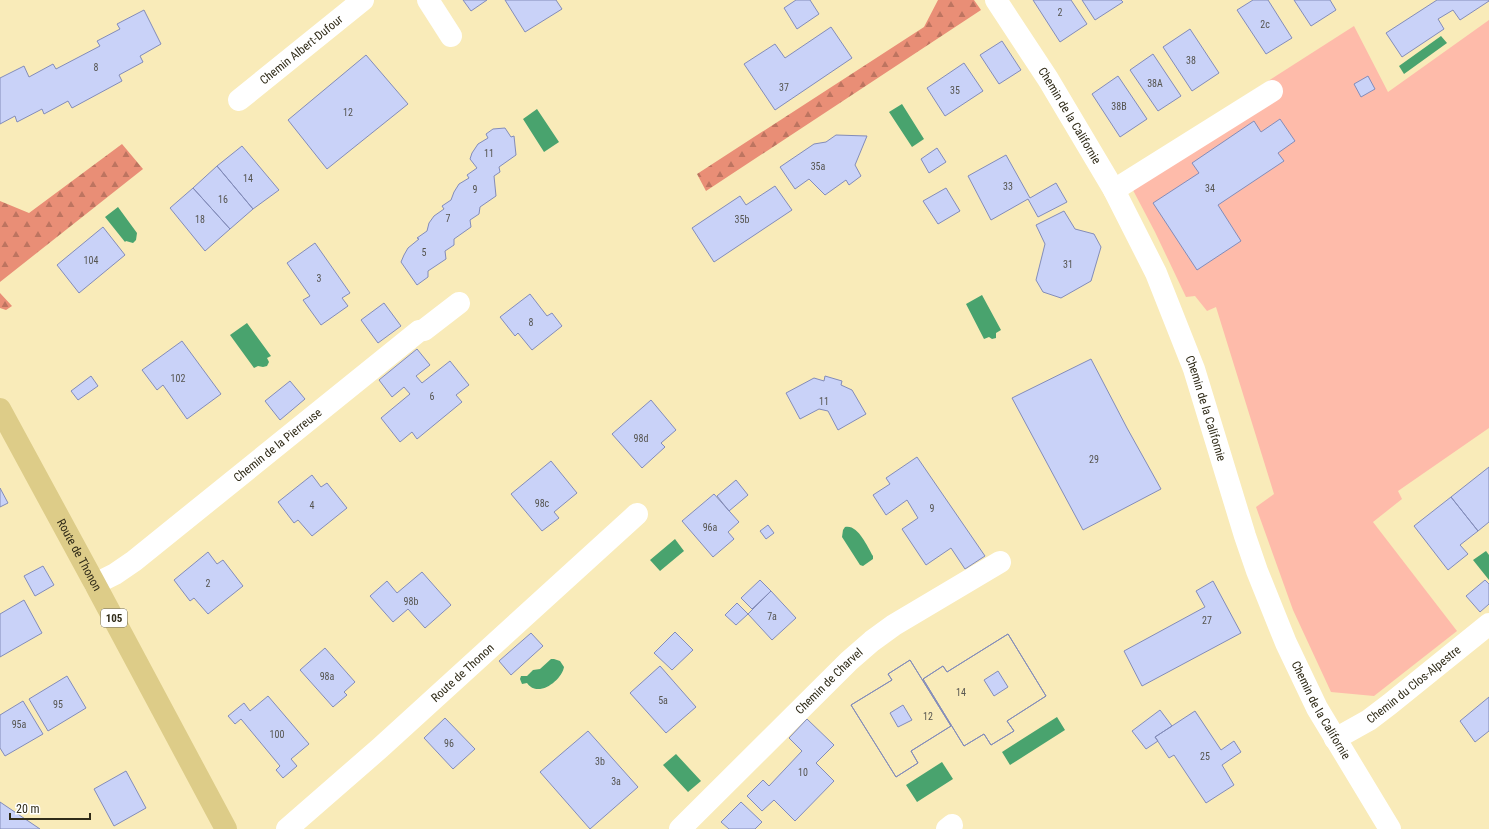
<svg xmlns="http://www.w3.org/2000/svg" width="1489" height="829" font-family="'Roboto Condensed',sans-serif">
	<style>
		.forest { fill: url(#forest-firs) }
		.garden { fill: #febbaa }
		.water { fill: #49a36e }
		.building { fill: #c9d2f8; stroke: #838cb9; fill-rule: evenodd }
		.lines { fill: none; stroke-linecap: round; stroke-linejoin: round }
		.minor { stroke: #fff; stroke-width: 22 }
		.major { stroke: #dc8; stroke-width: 22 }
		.labels { text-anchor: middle; stroke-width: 4; stroke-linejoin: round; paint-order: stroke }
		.number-label { font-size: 10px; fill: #565550 }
		.shield { fill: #fff; stroke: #6e6b5d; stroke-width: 1 }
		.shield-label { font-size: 11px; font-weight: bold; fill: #302b18 }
		.street-label { font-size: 12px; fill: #302b18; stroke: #fff }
	</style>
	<defs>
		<pattern id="forest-firs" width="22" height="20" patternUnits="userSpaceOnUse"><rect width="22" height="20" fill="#e98e76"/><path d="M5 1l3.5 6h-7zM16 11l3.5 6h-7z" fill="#bd7460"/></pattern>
	</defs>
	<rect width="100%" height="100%" fill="#f9ebb9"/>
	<path class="forest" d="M938 0H974L981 10 706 191 697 174 924 27Z
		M122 144 143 169 0 282V201L29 213Z
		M0 293 12 306 6 310 0 308Z"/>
	<path class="garden" d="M1489 20V428L1398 491 1402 499 1373 522 1457 631 1374 696 1331 692 1293 610 1256 507 1274 494 1216 307 1207 311 1195 296 1186 297 1155 232 1124 173 1354 26 1388 92Z"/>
	<path class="water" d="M1441 36 1447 43 1404 74 1399 66Z
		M902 104 924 139 912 147 889 112Z
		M537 109 559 142 544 152 523 119Z
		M118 207 137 233 136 240 133 243 126 241 125 242 105 217Z
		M982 295 1001 330 996 333V338L992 339 989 337 984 339 966 304Z
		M247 323 271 356 267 358 269 362 267 366 263 367 258 366 254 368 230 335Z
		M845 527C858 524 867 546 873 556V559L863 566 860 565 842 537 843 530Z
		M675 539 684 551 660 571 650 560Z
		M1486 551 1489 555V580L1473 560Z
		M551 659H554L560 661 564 667C562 680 538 699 527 683L522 684 520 679 521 676H527L533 670 540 669Z
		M1057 717 1065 730 1010 765 1002 752Z
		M676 754 701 781 688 792 663 765Z
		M942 762 953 779 917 802 906 785Z"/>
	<path class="building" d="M463 0H487L471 11Z
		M505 0H556L562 9 525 32Z
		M796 0H810L819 14 797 29 784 8Z
		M1033 0H1071L1087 24 1060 42Z
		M1082 0H1121L1123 2 1095 20Z
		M1253 0H1268L1292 38 1266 54 1237 10Z
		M1294 0H1330L1336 10 1311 26Z
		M1437 0H1489V1L1460 20 1453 10 1438 19 1444 29 1402 57 1386 33Z
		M144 10 161 44 140 56 143 62 119 75 122 81 72 108 68 101 44 114 42 109 17 122 15 116 0 124V78L24 66 29 77 53 64 56 69 100 46 97 41 120 29 117 24Z
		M831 27 852 58 775 110 744 64 775 44 785 58Z
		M1190 29 1219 73 1192 91 1163 47Z
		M1002 41 1021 70 999 84 980 55Z
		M1153 54 1181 96 1158 111 1130 70Z
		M366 55 408 104 327 169 288 120Z
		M964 63 983 91 945 116 927 88Z
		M1118 76 1147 119 1120 137 1092 94Z
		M1368 76 1375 89 1361 97 1354 84Z
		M1280 119 1295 141 1278 153 1284 161 1218 205 1241 241 1197 270 1153 203 1199 173 1192 163 1254 121 1261 132Z
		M505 128 511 137 514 136 516 155 499 167 500 172 494 176 496 196 480 207 479 214 470 220 471 227 454 239V245L445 251 446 259 428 271V277L417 285 401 262 404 255 408 248 419 239 417 238 427 231 429 223 434 216 444 209 442 206 451 200 454 192 459 184 469 178 467 175 477 168 470 159 472 153 478 144 488 138 486 134 493 129Z
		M836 135 867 136 855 165 861 176 849 185 846 180 825 195 809 179 795 189 780 167 814 144 826 142Z
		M242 146 279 190 253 209 217 166Z
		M937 148 946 162 929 173 921 159Z
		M1006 155 1030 198 1056 183 1067 202 1038 217 1028 199 991 220 968 176Z
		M217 166 253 209 230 229 193 188Z
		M775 186 792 210 714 262 692 228 740 196 746 205Z
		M193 188 230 229 205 251 170 208Z
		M946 188 960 211 938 224 923 201Z
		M1064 211 1075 229 1094 234 1101 247 1091 281 1061 298 1043 292 1036 280 1045 244 1036 225Z
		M103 227 125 255 79 293 57 265Z
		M315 243 350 293 342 298 348 306 321 325 303 300 310 296 287 263Z
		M530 294 547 316 552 313 562 326 532 350 518 333 515 336 500 317Z
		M384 303 401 326 378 343 361 320Z
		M182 341 221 394 187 419 163 385 157 390 142 370Z
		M417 349 430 365 416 376 422 383 450 361 469 385 456 395 462 402 417 439 412 432 400 442 381 418 410 394 404 387 392 397 379 380Z
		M1091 359 1127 428 1161 489 1083 530 1012 398Z
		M91 376 98 386 78 400 71 391Z
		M825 376 842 381 841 385 852 390 866 414 838 430 828 411 819 409 800 419 786 393 814 378 824 381Z
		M290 381 305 399 280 420 265 401Z
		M651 400 676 430 661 443 665 447 642 468 612 434Z
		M917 457 985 556 965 569 951 548 926 565 902 529 918 518 907 500 886 515 873 495 890 484 886 478Z
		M551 461 577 493 554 512 559 518 542 531 511 494Z
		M1489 467V522L1478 531 1451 497Z
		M312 475 321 487 327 483 347 508 312 536 298 520 294 523 278 502Z
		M736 480 748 495 729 511 717 496Z
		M0 488 8 503 0 507Z
		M714 494 739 522 728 532 734 539 713 557 682 521Z
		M1451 497 1478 531 1460 545 1468 554 1448 570 1414 526Z
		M768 525 774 533 766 539 760 531Z
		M208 552 217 564 223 560 243 586 208 614 194 598 190 601 174 580Z
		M43 566 54 585 35 596 24 576Z
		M422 572 451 605 425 628 408 609 393 622 370 596 387 581 397 593Z
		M760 580 771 591 752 609 741 598Z
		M1485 580 1489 584V604L1480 612 1466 596Z
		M1213 581 1241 633 1142 686 1124 651 1205 607 1196 591Z
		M771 591 796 618 772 640 748 614Z
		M24 600 42 633 0 657V614Z
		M737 603 748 614 736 625 725 615Z
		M675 632 693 650 672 670 654 653Z
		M531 633 543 646 511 675 499 661Z
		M1008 634 1046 696 1007 721 1014 731 991 745 984 734 964 746 923 679 943 666 947 672ZM998 671 1008 687 994 696 984 680Z
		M1008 634 1046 696 1007 721 1014 731 991 745 984 734 964 746 923 679 943 666 947 672Z
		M325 648 355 682 344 692 347 695 333 707 300 670Z
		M910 660 951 726 911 751 918 763 896 777 851 705 892 680 888 674ZM903 705 912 720 898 727 890 713Z
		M910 660 951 726 911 751 918 763 896 777 851 705 892 680 888 674Z
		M660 666 696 707 666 733 630 693Z
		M67 676 86 708 48 731 29 699Z
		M268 696 309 744 291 759 297 766 283 778 276 770 280 766 241 719 235 724 228 716 244 703 250 711Z
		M1489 697V731L1475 742 1460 721Z
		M23 701 43 734 5 756 0 748V715Z
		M1160 710 1172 726 1155 737 1158 741 1146 749 1132 731Z
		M1195 711 1221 750 1234 741 1241 752 1222 765 1234 785 1206 803 1174 755 1169 758 1155 737Z
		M445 718 475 749 453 769 424 738Z
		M807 719 834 745 816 763 834 781 795 821 774 800 762 811 747 796 763 780 769 786 802 751 789 738Z
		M588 731 638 787 590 829 540 772Z
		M126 771 146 808 114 826 94 789Z
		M0 802 40 829H0Z
		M741 802 762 822 755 829H729L721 822Z"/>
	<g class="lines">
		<g class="minor">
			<path d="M428 0 451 36"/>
			<path id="s1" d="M996 0 1048 79 1114 190 1156 273 1194 369 1245 536 1257 571 1286 643 1317 708 1390 829"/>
			<path id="s2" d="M239 100 363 0"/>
			<path d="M1114 190 1272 91"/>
			<path id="s3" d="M95 584 115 574 134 561 419 331 424 330 459 303"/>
			<path id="s4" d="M1335 739 1369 720 1390 704 1489 624"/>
			<path id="s5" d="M287 829 380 748 637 514"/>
			<path id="s6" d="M680 829 849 661 872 641 894 625 1000 562"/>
			<path d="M947 829 952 825"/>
		</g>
		<path class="major" id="s7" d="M0 409 95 584 226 829"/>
	</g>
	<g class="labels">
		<g class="number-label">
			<text x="1060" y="16">2</text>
			<text x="1265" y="28">2c</text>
			<text x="1191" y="64">38</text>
			<text x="96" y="71">8</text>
			<text x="1155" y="87">38A</text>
			<text x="784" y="91">37</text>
			<text x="955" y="94">35</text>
			<text x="1119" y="110">38B</text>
			<text x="348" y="116">12</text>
			<text x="489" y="157">11</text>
			<text x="818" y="170">35a</text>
			<text x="248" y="182">14</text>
			<text x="1008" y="190">33</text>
			<text x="1210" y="192">34</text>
			<text x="475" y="193">9</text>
			<text x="223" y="203">16</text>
			<text x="448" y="222">7</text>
			<text x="200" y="223">18</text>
			<text x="742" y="223">35b</text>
			<text x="424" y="256">5</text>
			<text x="91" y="264">104</text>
			<text x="1068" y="268">31</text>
			<text x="319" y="282">3</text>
			<text x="531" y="326">8</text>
			<text x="178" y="382">102</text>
			<text x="432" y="400">6</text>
			<text x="824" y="405">11</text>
			<text x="641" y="442">98d</text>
			<text x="1094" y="463">29</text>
			<text x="542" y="507">98c</text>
			<text x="312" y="509">4</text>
			<text x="932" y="512">9</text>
			<text x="710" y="531">96a</text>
			<text x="208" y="587">2</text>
			<text x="411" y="605">98b</text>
			<text x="772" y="620">7a</text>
			<text x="1207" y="624">27</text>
			<text x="327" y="680">98a</text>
			<text x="961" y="696">14</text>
			<text x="663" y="704">5a</text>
			<text x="58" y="708">95</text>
			<text x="928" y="720">12</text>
			<text x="19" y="728">95a</text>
			<text x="277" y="738">100</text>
			<text x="449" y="747">96</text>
			<text x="1205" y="760">25</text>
			<text x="600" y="765">3b</text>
			<text x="803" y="776">10</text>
			<text x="616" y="785">3a</text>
		</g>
		<rect class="shield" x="101" y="609" width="26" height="18" rx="3"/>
		<g class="shield-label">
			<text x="114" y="622">105</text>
		</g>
		<g class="street-label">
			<text dy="4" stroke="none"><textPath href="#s2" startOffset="80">Chemin Albert-Dufour</textPath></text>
			<text dy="4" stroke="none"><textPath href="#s1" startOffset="137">Chemin de la Californie</textPath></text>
			<text dy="4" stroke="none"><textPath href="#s1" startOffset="461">Chemin de la Californie</textPath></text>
			<text dy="4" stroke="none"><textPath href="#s3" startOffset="230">Chemin de la Pierreuse</textPath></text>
			<text dy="4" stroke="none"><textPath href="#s7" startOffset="166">Route de Thonon</textPath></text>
			<text dy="4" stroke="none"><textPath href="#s5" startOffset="235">Route de Thonon</textPath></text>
			<text dy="4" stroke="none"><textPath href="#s6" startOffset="210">Chemin de Charvel</textPath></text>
			<text dy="4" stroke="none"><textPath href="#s4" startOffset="96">Chemin du Clos-Alpestre</textPath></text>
			<text dy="4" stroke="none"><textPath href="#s1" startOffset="785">Chemin de la Californie</textPath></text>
		</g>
	</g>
	<path d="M10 813v6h80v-6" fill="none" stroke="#302b18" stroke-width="2"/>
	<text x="16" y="813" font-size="12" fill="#302b18" stroke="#ffffff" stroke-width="3" paint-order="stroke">20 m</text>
</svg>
